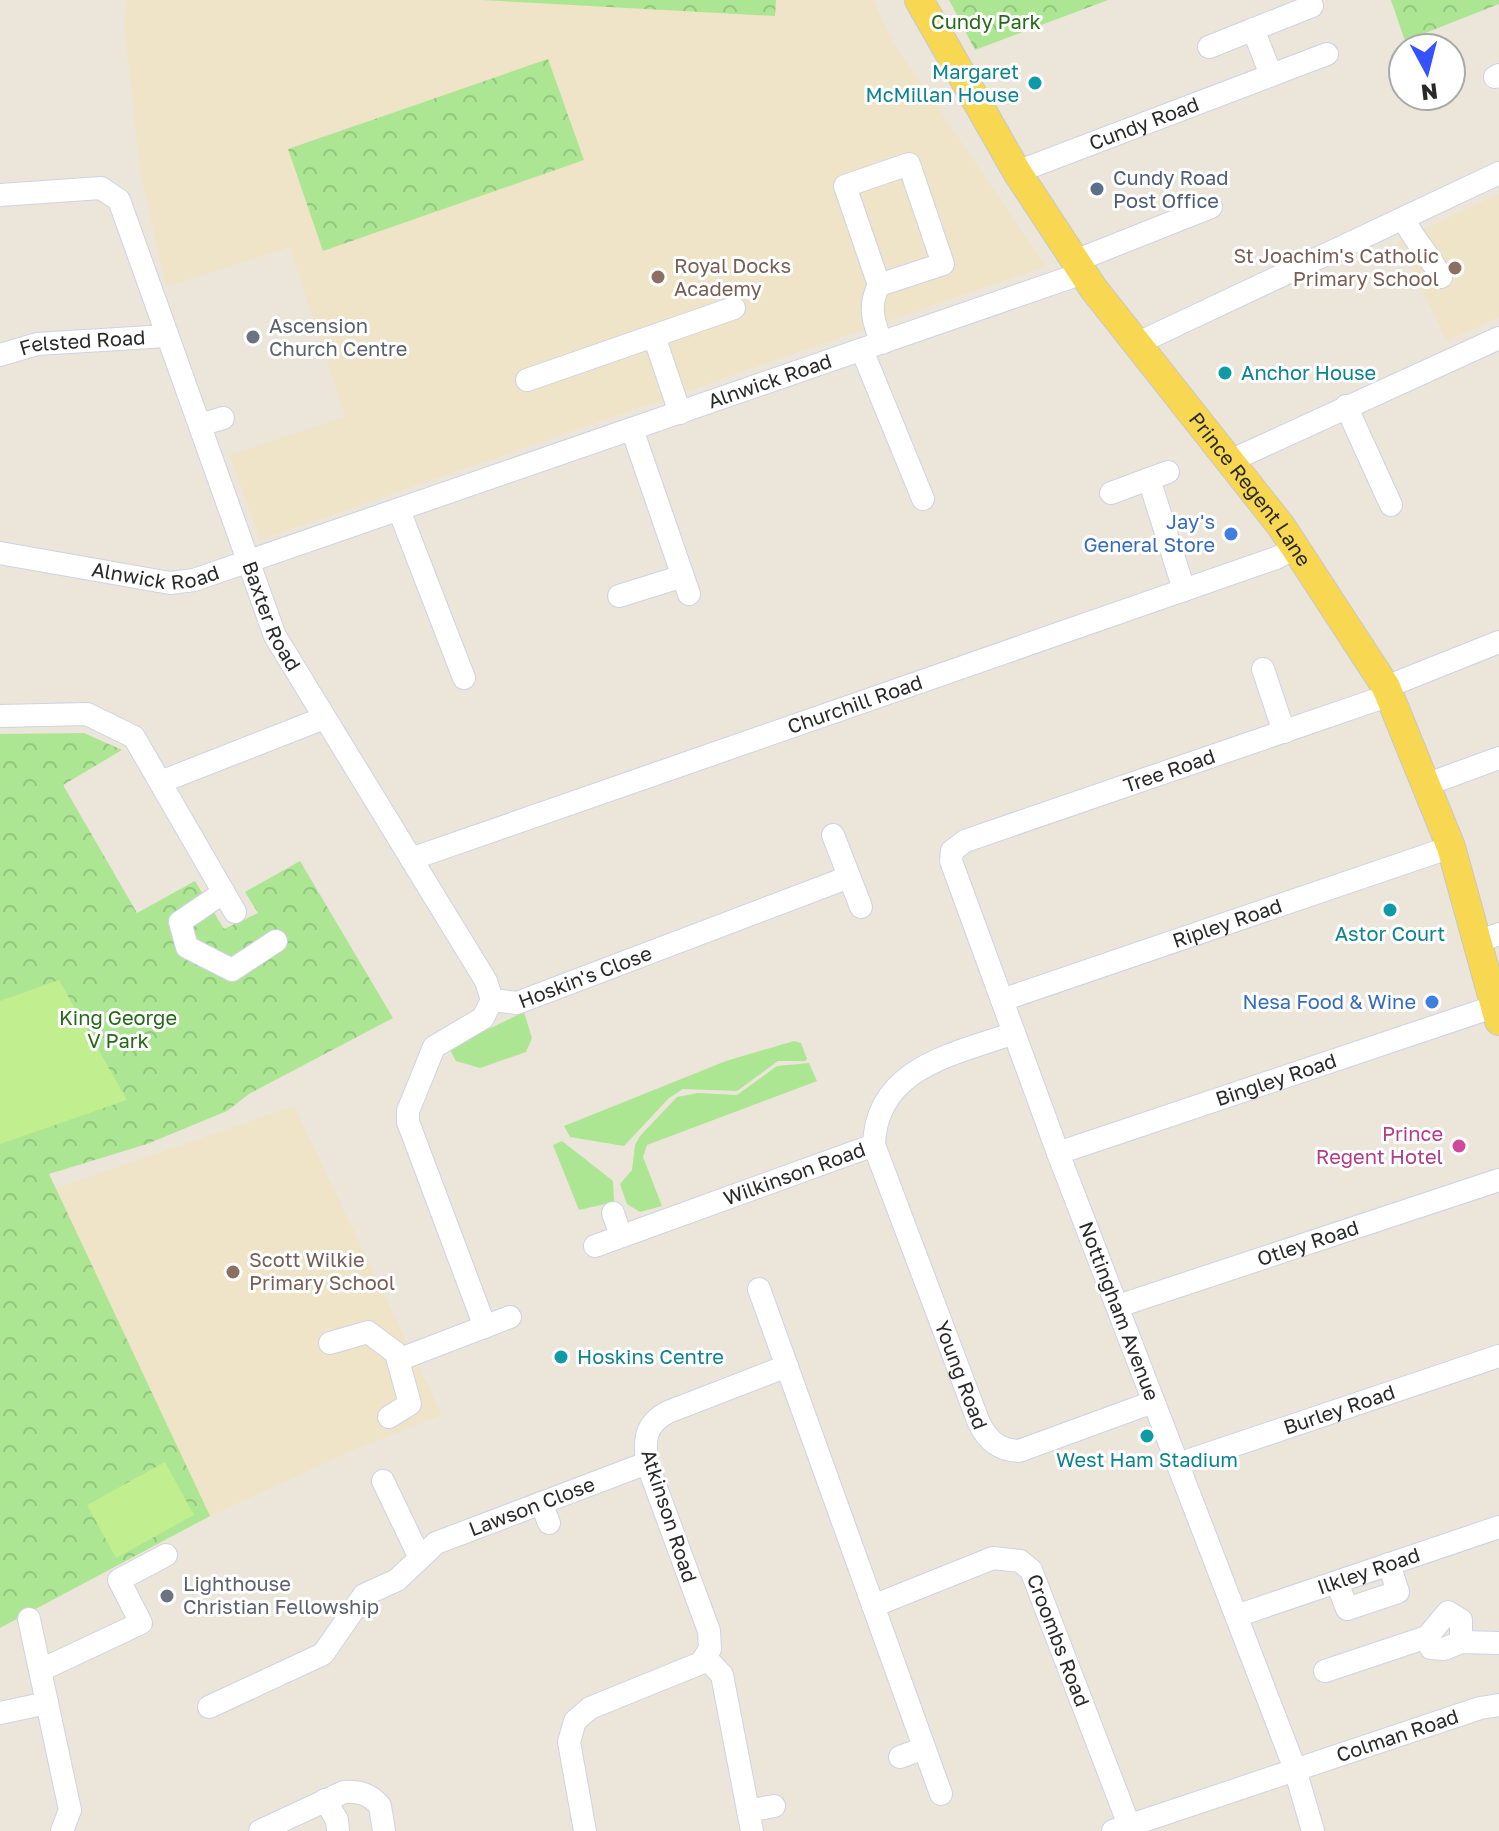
<svg xmlns="http://www.w3.org/2000/svg" width="1499" height="1831" font-family="'Golos Text',sans-serif">
	<style>
		.education { fill: #efe4c8 }
		.grass { fill: #ace693 }
		.park { fill: url(#park-crowns) }
		.pitch { fill: #c1ee8e }
		.lines { fill: none; stroke-linecap: round; stroke-linejoin: round }
		.minor-casing { stroke: #cfd2e3; stroke-width: 24 }
		.major-casing { stroke: #c7c7c7; stroke-width: 30 }
		.minor { stroke: #fff; stroke-width: 22 }
		.major { stroke: #f8d853; stroke-width: 28 }
		.culture-dot { fill: #0f9aa8; stroke: #fff; stroke-width: 3 }
		.service-dot { fill: #5c6f8a; stroke: #fff; stroke-width: 3 }
		.education-dot { fill: #8d6e63; stroke: #fff; stroke-width: 3 }
		.worship-dot { fill: #6b7280; stroke: #fff; stroke-width: 3 }
		.shop-dot { fill: #3f7fe0; stroke: #fff; stroke-width: 3 }
		.hotel-dot { fill: #d1479c; stroke: #fff; stroke-width: 3 }
		.labels { text-anchor: middle; stroke-width: 6; stroke-linejoin: round; paint-order: stroke }
		.park-label { font-size: 20px; fill: #246916; stroke: #fff }
		.culture-label { font-size: 20px; fill: #0d838f; stroke: #fff; text-anchor: start }
		.street-label { font-size: 20px; fill: #292929; stroke: #fff }
		.service-label { font-size: 20px; fill: #4e5e75; stroke: #fff; text-anchor: start }
		.education-label { font-size: 20px; fill: #785e54; stroke: #fff; text-anchor: start }
		.worship-label { font-size: 20px; fill: #5b616d; stroke: #fff; text-anchor: start }
		.shop-label { font-size: 20px; fill: #366cbe; stroke: #fff; text-anchor: end }
		.hotel-label { font-size: 20px; fill: #b23c85; stroke: #fff; text-anchor: end }
	</style>
	<defs>
		<pattern id="park-crowns" width="20" height="18" patternUnits="userSpaceOnUse" patternTransform="scale(2)"><rect width="20" height="18" fill="#ace693"/><path d="M2 6a3 3 0 1 1 6 0M12 15a3 3 0 1 1 6 0" fill="none" stroke="#94c57f"/></pattern>
	</defs>
	<rect width="100%" height="100%" fill="#ece5da"/>
	<path class="education" d="M127 0H873L894 43 1046 266 260 540 230 455 345 417 290 247 166 287 140 169 124 22Z
		M1499 194V317L1447 341 1398 241Z
		M294 1106 442 1415 356 1449 210 1516 54 1189Z"/>
	<path class="grass" d="M524 1012 532 1038 526 1052 480 1068 456 1061 449 1048Z
		M794 1041 801 1043 807 1059 805 1061H778L737 1091 683 1089 669 1098 624 1146 570 1137 564 1126 726 1061Z
		M809 1063 817 1081 647 1145 643 1157 662 1206 640 1212 627 1204 620 1184 632 1170 635 1145 640 1136 677 1097 698 1093 737 1095 777 1066Z
		M562 1141 613 1181 614 1202 579 1210 553 1145Z"/>
	<path class="park" d="M481 0H776L775 16Z
		M949 0H1108L975 50Z
		M1391 0H1499V4L1405 41Z
		M548 59 584 160 323 251 288 149Z
		M84 733 122 750 63 785 137 913 195 881 224 929 258 913 245 892 300 861 393 1018 249 1094 227 1111 147 1144 49 1174 210 1516 0 1628V734Z"/>
	<path class="pitch" d="M59 980 127 1100 0 1144V1001Z
		M165 1462 194 1515 116 1558 87 1505Z"/>
	<g class="lines">
		<defs>
			<g id="minor">
				<path d="M1253 29 1271 75"/>
				<path d="M1209 47 1312 6"/>
				<path d="M1495 77 1499 75"/>
				<path id="s1" d="M1017 172 1327 54"/>
				<path id="s2" d="M0 195 101 188 119 200 275 636 486 981 492 1000"/>
				<path d="M1404 219C1413 240 1430 255 1441 277"/>
				<path d="M1075 261 1211 207"/>
				<path d="M879 285 845 186 909 164 943 264 879 285C868 306 873 322 882 343"/>
				<path d="M654 336 680 413"/>
				<path d="M1136 344 1499 173"/>
				<path d="M862 350 923 499"/>
				<path id="s3" d="M0 355 37 344 166 336"/>
				<path d="M527 380 734 308"/>
				<path d="M1346 406 1391 505"/>
				<path d="M200 425 223 418"/>
				<path d="M632 429 689 594"/>
				<path d="M1232 460 1499 338"/>
				<path d="M1149 479 1184 590"/>
				<path d="M1111 493 1168 472"/>
				<path d="M399 510 464 678"/>
				<path id="s4" d="M0 553 170 583 194 580 1083 273"/>
				<path d="M619 596 683 576"/>
				<path d="M1263 669 1284 732"/>
				<path d="M1386 687 1499 642"/>
				<path d="M0 716 87 714 134 737 235 912"/>
				<path d="M163 781 324 718"/>
				<path d="M1428 784 1499 758"/>
				<path d="M833 835 861 907"/>
				<path id="s5" d="M411 859 1276 558 1296 548"/>
				<path d="M224 892 180 922 187 947 232 970 276 941"/>
				<path d="M1480 941 1499 934"/>
				<path id="s6" d="M492 1000 517 1003 849 877"/>
				<path id="s7" d="M1002 1000 1451 847"/>
				<path id="s8" d="M1014 1033C955 1054 876 1067 874 1145L979 1423C988 1441 999 1450 1019 1451L1153 1402"/>
				<path id="s9" d="M1058 1153 1496 1006"/>
				<path d="M613 1213 621 1236"/>
				<path id="s10" d="M595 1246 874 1145"/>
				<path d="M759 1289 941 1794"/>
				<path id="s11" d="M1118 1306 1499 1180"/>
				<path d="M485 1327 408 1122V1111L434 1047 483 1018 492 1000"/>
				<path d="M330 1343 368 1332 396 1353 410 1404 389 1417"/>
				<path d="M398 1360 510 1317"/>
				<path id="s12" d="M1178 1464 1499 1356"/>
				<path d="M383 1481 419 1556"/>
				<path d="M541 1503 549 1523"/>
				<path d="M1337 1582 1347 1609 1398 1592 1389 1564"/>
				<path id="s13" d="M873 1606 993 1558 1020 1561 1031 1570 1129 1825"/>
				<path id="s14" d="M1236 1616 1499 1527"/>
				<path d="M29 1619 70 1810 62 1831"/>
				<path d="M1427 1637 1448 1612 1461 1620V1642"/>
				<path d="M706 1658 722 1675 752 1831"/>
				<path d="M41 1670 141 1623 119 1580 166 1555"/>
				<path d="M1325 1671 1427 1637 1431 1648 1444 1649 1461 1642 1499 1643"/>
				<path id="s15" d="M209 1707 323 1654 364 1595 397 1580 436 1543 647 1463"/>
				<path d="M0 1713 47 1703"/>
				<path d="M900 1757 924 1748"/>
				<path d="M325 1800 337 1820 338 1831"/>
				<path d="M748 1811 774 1806"/>
				<path d="M260 1831 344 1792C359 1791 370 1794 380 1806L384 1831"/>
				<path d="M585 1831 569 1742 575 1721 590 1708 701 1663 710 1649 709 1631 647 1463C644 1440 645 1424 668 1412L787 1366"/>
				<path id="s16" d="M1113 1831 1480 1708 1499 1705"/>
				<path id="s17" d="M1313 1831 1295 1769 1058 1153 951 861 952 851 965 841 1390 695"/>
			</g>
			<g id="major">
				<path id="s18" d="M919 0 1017 172 1093 288 1281 526 1386 687 1451 847 1499 1021"/>
			</g>
		</defs>
		<use href="#minor" class="minor-casing"/>
		<use href="#major" class="major-casing"/>
		<use href="#minor" class="minor"/>
		<use href="#major" class="major"/>
	</g>
	<g class="culture-dot">
		<circle cx="1035" cy="83" r="8"/>
		<circle cx="1225" cy="373" r="8"/>
		<circle cx="1390" cy="910" r="8"/>
		<circle cx="561" cy="1357" r="8"/>
		<circle cx="1147" cy="1436" r="8"/>
	</g>
	<circle class="service-dot" cx="1097" cy="189" r="8"/>
	<g class="education-dot">
		<circle cx="1455" cy="268" r="8"/>
		<circle cx="658" cy="277" r="8"/>
		<circle cx="233" cy="1272" r="8"/>
	</g>
	<g class="worship-dot">
		<circle cx="253" cy="337" r="8"/>
		<circle cx="167" cy="1596" r="8"/>
	</g>
	<g class="shop-dot">
		<circle cx="1231" cy="534" r="8"/>
		<circle cx="1432" cy="1002" r="8"/>
	</g>
	<circle class="hotel-dot" cx="1459" cy="1146" r="8"/>
	<g class="labels">
		<g class="park-label">
			<text x="986" y="29">Cundy Park</text>
			<text x="118" y="1025">King George<tspan x="118" dy="23">V Park</tspan></text>
		</g>
		<g class="culture-label">
			<text x="1019" y="79" text-anchor="end">Margaret<tspan x="1019" dy="23">McMillan House</tspan></text>
			<text x="1241" y="380">Anchor House</text>
			<text x="1390" y="941" text-anchor="middle">Astor Court</text>
			<text x="577" y="1364">Hoskins Centre</text>
			<text x="1147" y="1467" text-anchor="middle">West Ham Stadium</text>
		</g>
		<g class="street-label">
			<text dy="7" stroke="none"><textPath href="#s1" startOffset="136">Cundy Road</textPath></text>
			<text dy="7" stroke="none"><textPath href="#s3" startOffset="84">Felsted Road</textPath></text>
			<text dy="7" stroke="none"><textPath href="#s4" startOffset="806">Alnwick Road</textPath></text>
			<text dy="7" stroke="none"><textPath href="#s18" startOffset="592">Prince Regent Lane</textPath></text>
			<text dy="7" stroke="none"><textPath href="#s4" startOffset="158">Alnwick Road</textPath></text>
			<text dy="7" stroke="none"><textPath href="#s2" startOffset="566">Baxter Road</textPath></text>
			<text dy="7" stroke="none"><textPath href="#s5" startOffset="470">Churchill Road</textPath></text>
			<text dy="7" stroke="none"><textPath href="#s17" startOffset="1278">Tree Road</textPath></text>
			<text dy="7" stroke="none"><textPath href="#s7" startOffset="238">Ripley Road</textPath></text>
			<text dy="7" stroke="none"><textPath href="#s6" startOffset="98">Hoskin's Close</textPath></text>
			<text dy="7" stroke="none"><textPath href="#s9" startOffset="230">Bingley Road</textPath></text>
			<text dy="7" stroke="none"><textPath href="#s10" startOffset="212">Wilkinson Road</textPath></text>
			<text dy="7" stroke="none"><textPath href="#s11" startOffset="200">Otley Road</textPath></text>
			<text transform="translate(1119 1311) rotate(69)" y="7">Nottingham Avenue</text>
			<text dy="7" stroke="none"><textPath href="#s8" startOffset="440">Young Road</textPath></text>
			<text dy="7" stroke="none"><textPath href="#s12" startOffset="170">Burley Road</textPath></text>
			<text dy="7" stroke="none"><textPath href="#s15" startOffset="390">Lawson Close</textPath></text>
			<text transform="translate(669 1516) rotate(72)" y="7">Atkinson Road</text>
			<text dy="7" stroke="none"><textPath href="#s14" startOffset="140">Ilkley Road</textPath></text>
			<text dy="7" stroke="none"><textPath href="#s13" startOffset="246">Croombs Road</textPath></text>
			<text dy="7" stroke="none"><textPath href="#s16" startOffset="300">Colman Road</textPath></text>
		</g>
		<g class="service-label">
			<text x="1113" y="185">Cundy Road<tspan x="1113" dy="23">Post Office</tspan></text>
		</g>
		<g class="education-label">
			<text x="1439" y="263" text-anchor="end">St Joachim's Catholic<tspan x="1439" dy="23">Primary School</tspan></text>
			<text x="674" y="273">Royal Docks<tspan x="674" dy="23">Academy</tspan></text>
			<text x="249" y="1267">Scott Wilkie<tspan x="249" dy="23">Primary School</tspan></text>
		</g>
		<g class="worship-label">
			<text x="269" y="333">Ascension<tspan x="269" dy="23">Church Centre</tspan></text>
			<text x="183" y="1591">Lighthouse<tspan x="183" dy="23">Christian Fellowship</tspan></text>
		</g>
		<g class="shop-label">
			<text x="1215" y="529">Jay's<tspan x="1215" dy="23">General Store</tspan></text>
			<text x="1416" y="1009">Nesa Food &amp; Wine</text>
		</g>
		<g class="hotel-label">
			<text x="1443" y="1141">Prince<tspan x="1443" dy="23">Regent Hotel</tspan></text>
		</g>
	</g>
	<g transform="translate(1427 72) rotate(173)"><circle r="38" fill="#ffffff" stroke="#a9a9a9" stroke-width="2"/>
	<path d="M0-6L14 30L0 20L-14 30Z" fill="#3452ff"/>
	<text y="-12" font-size="22" font-weight="bold" text-anchor="middle" fill="#292929">N</text>
	</g>
</svg>
